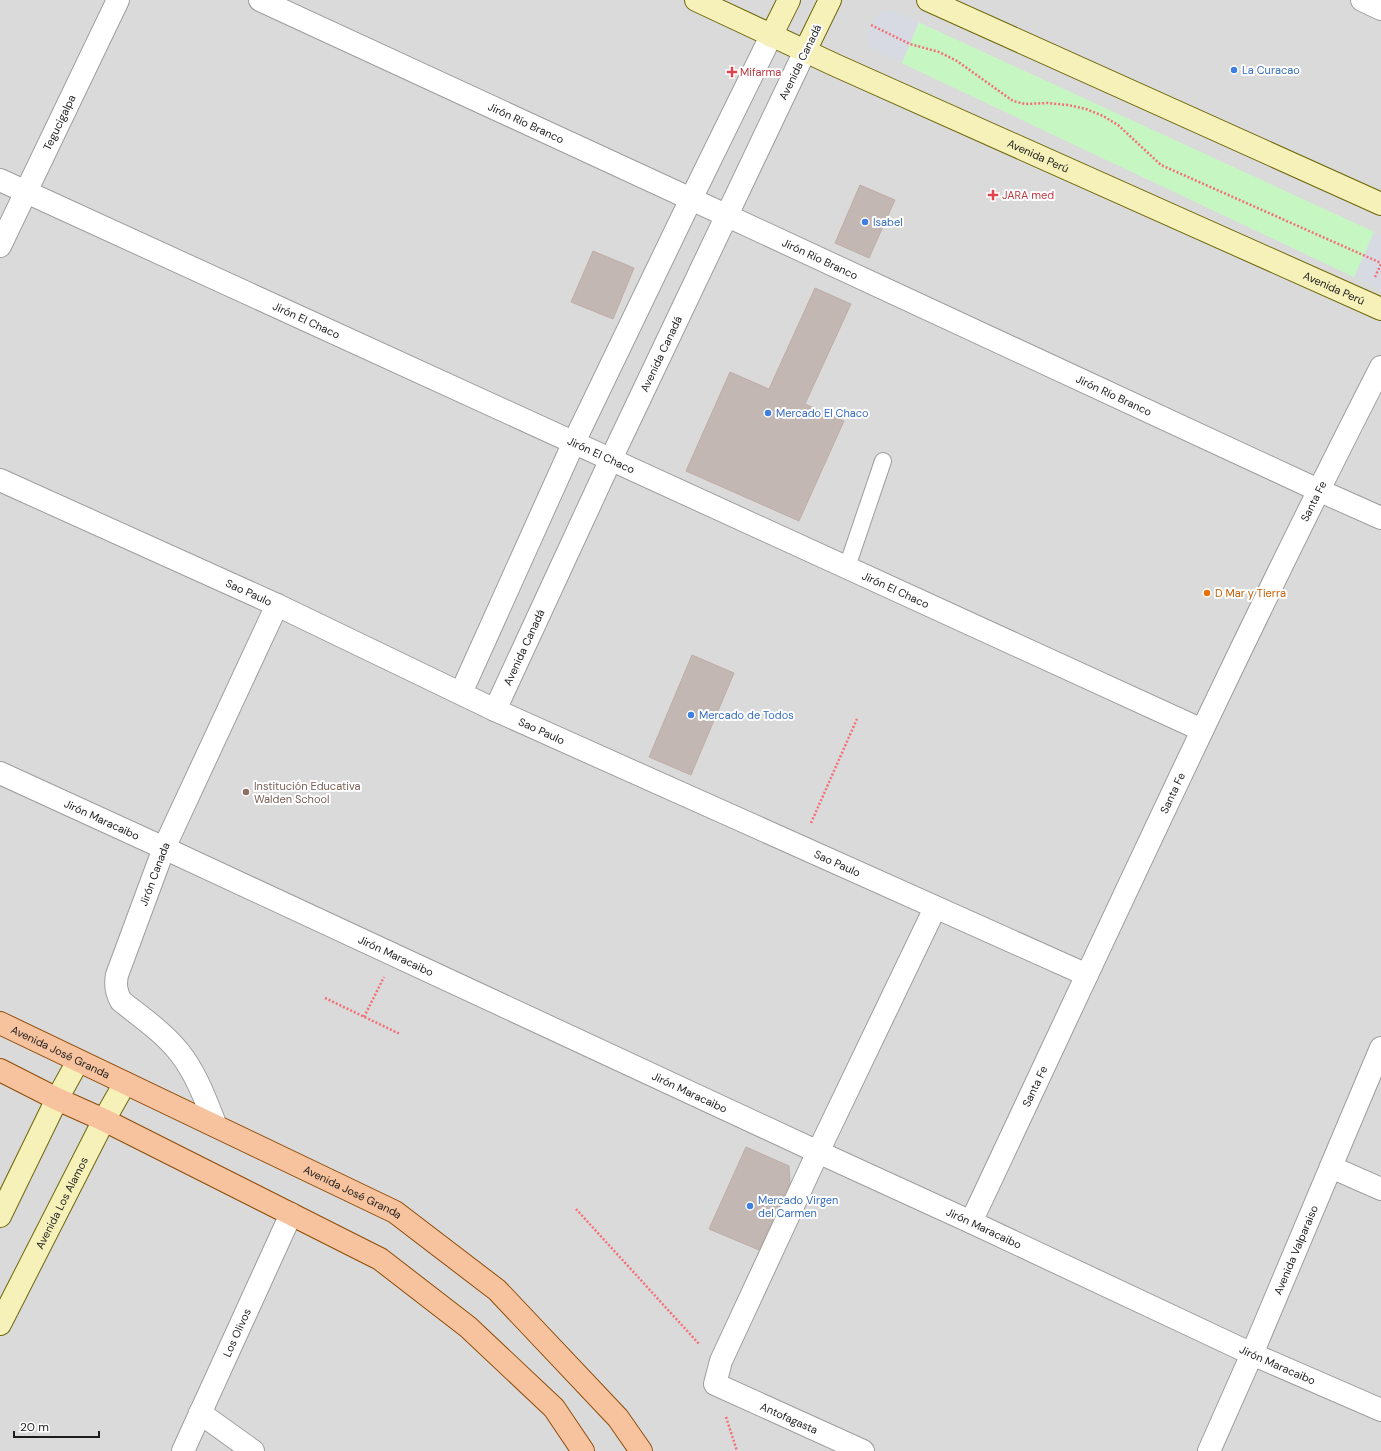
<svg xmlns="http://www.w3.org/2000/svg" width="1381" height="1451" font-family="'DM Sans',sans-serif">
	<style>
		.residential { fill: #dbdada }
		.park { fill: #c6f7c2 }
		.plaza { fill: #d8dae3 }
		.building { fill: #c2b7b3; stroke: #bfada6 }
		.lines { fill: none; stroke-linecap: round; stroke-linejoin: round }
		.lane-casing { stroke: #9e9e9e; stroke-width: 18 }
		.street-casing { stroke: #9e9e9e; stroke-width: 24 }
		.secondary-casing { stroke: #6e690a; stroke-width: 24 }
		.primary-casing { stroke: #8f4c07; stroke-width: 24 }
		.path { stroke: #f36f76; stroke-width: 2.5; stroke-dasharray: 2 2; stroke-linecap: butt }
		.lane { stroke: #fff; stroke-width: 16 }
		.street { stroke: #fff; stroke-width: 22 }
		.secondary { stroke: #f6f0b9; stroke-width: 22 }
		.primary { stroke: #f7c39f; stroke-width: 22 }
		.shop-dot { fill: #3f7fe0; stroke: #fff; stroke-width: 1.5 }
		.health-dot { fill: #e0444e; stroke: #fff; stroke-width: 1.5 }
		.food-dot { fill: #e8710a; stroke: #fff; stroke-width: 1.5 }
		.education-dot { fill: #8d6e63; stroke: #fff; stroke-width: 1.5 }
		.labels { text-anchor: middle; stroke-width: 4; stroke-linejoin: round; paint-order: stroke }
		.street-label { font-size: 11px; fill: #1d1d1d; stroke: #fff }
		.shop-label { font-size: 11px; fill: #366cbe; stroke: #fff; text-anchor: start }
		.health-label { font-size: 11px; fill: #be3a42; stroke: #fff; text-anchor: start }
		.food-label { font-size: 11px; fill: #c56008; stroke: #fff; text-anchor: start }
		.education-label { font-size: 11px; fill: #785e54; stroke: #fff; text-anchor: start }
	</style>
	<rect width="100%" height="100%" fill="#eee9e3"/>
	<path class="residential" d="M0 0H1381V1451H0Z"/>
	<path class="park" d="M892 10 1381 235V288H1377L872 49 868 43 867 35 872 21 882 11Z"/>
	<path class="plaza" d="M892 10 919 22 902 63 872 49 868 43 867 35 872 21 882 11Z
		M1374 232 1381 235V288H1377L1354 277Z"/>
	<path class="building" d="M860 185 895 200 869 258 835 243Z
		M593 251 634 268 613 319 571 302Z
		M815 288 851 304 805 404 844 421 799 521 686 471 730 372 769 389Z
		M692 655 734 673 691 775 649 757Z
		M746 1147 789 1166 790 1183 759 1250 709 1229Z"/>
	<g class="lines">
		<defs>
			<path id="lane" d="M847 567 883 461"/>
			<g id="street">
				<path id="s1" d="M260 0 691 199 1318 490 1381 518"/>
				<path d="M1362 0 1381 9"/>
				<path id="s2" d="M0 180 1202 730"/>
				<path id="s3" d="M0 246 118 0"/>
				<path id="s4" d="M0 480 277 605 495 710 1087 975"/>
				<path d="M461 693 574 442 691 199 771 36"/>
				<path id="s5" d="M495 710 611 459 805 51"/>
				<path id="s6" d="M0 773 164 848 818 1152 971 1222 1252 1354 1381 1410"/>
				<path id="s7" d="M216 1126C206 1101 196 1073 179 1052 163 1032 141 1017 121 1001 116 992 115 985 117 975L164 848 277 605"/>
				<path d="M1331 1167 1381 1189"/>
				<path id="s8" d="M971 1222C1106 936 1237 648 1381 367"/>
				<path d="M200 1413 253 1451"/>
				<path id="s9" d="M183 1451 291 1214"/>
				<path d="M863 1451 715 1384 721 1361 818 1152 935 908"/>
				<path id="s10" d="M1209 1451 1252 1354 1381 1048"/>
			</g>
			<g id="secondary">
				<path id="s11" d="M696 0 835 65 1381 309"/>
				<path d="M928 0 1381 204"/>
				<path d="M771 36 789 0"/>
				<path d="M805 51 830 0"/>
				<path d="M0 1216 57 1099 78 1061"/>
				<path id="s12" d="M0 1324 104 1120 125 1083"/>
			</g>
			<g id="primary">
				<path id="s13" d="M0 1023 395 1212 497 1290 618 1418 641 1451"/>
				<path d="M0 1070 57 1099 104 1120 380 1259 468 1327 554 1408 583 1451"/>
			</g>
		</defs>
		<use href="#lane" class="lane-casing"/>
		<use href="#street" class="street-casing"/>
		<use href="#secondary" class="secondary-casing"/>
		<use href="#primary" class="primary-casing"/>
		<path class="path" d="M871 25 910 44 939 52 957 61 1013 101 1025 104 1047 103 1068 105 1086 109 1103 116 1118 125 1161 165 1381 263
			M1375 277 1381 264
			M811 823 857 719
			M325 998 400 1034
			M364 1017 384 977
			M576 1209 700 1345
			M726 1417 737 1451"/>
		<use href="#lane" class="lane"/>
		<use href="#street" class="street"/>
		<use href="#secondary" class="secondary"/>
		<use href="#primary" class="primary"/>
	</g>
	<g class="shop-dot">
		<circle cx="1234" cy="70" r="4"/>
		<circle cx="865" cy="222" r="4"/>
		<circle cx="768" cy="413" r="4"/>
		<circle cx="691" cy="715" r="4"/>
		<circle cx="750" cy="1206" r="4"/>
	</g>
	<g class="health-dot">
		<path d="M730 66h4v4h4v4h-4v4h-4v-4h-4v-4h4z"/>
		<path d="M991 189h4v4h4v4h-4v4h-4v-4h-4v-4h4z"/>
	</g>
	<circle class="food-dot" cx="1207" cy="593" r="4"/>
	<circle class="education-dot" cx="246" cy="792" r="4"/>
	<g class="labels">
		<g class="street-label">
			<text transform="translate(800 62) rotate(-64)" y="4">Avenida Canadá</text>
			<text dy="4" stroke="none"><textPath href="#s3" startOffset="137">Tegucigalpa</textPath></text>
			<text dy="4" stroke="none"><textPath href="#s1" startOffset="293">Jirón Río Branco</textPath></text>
			<text dy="4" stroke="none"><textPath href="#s11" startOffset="376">Avenida Perú</textPath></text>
			<text dy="4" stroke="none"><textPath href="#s1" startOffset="617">Jirón Río Branco</textPath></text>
			<text dy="4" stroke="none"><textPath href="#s11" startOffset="700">Avenida Perú</textPath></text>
			<text dy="4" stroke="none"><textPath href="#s2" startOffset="337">Jirón El Chaco</textPath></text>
			<text dy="4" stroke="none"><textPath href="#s5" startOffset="393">Avenida Canadá</textPath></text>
			<text dy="4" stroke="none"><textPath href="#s1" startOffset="941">Jirón Río Branco</textPath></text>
			<text dy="4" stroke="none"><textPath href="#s2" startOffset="661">Jirón El Chaco</textPath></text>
			<text dy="4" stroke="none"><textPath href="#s8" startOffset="798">Santa Fe</textPath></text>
			<text dy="4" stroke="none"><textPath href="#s2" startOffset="985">Jirón El Chaco</textPath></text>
			<text dy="4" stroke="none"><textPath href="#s4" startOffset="273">Sao Paulo</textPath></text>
			<text dy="4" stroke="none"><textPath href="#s5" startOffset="69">Avenida Canadá</textPath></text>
			<text dy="4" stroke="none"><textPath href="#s4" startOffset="597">Sao Paulo</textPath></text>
			<text dy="4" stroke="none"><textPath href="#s8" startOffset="474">Santa Fe</textPath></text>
			<text dy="4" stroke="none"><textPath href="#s6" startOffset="112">Jirón Maracaibo</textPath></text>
			<text dy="4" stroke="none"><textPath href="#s4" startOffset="921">Sao Paulo</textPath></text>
			<text dy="4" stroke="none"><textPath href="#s7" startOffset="295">Jirón Canada</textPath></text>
			<text dy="4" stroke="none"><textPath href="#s6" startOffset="436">Jirón Maracaibo</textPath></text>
			<text dy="4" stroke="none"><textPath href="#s13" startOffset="67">Avenida José Granda</textPath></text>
			<text dy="4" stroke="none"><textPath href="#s8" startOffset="150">Santa Fe</textPath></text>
			<text dy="4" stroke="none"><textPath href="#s6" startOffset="760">Jirón Maracaibo</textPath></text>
			<text dy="4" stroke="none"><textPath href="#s13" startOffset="391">Avenida José Granda</textPath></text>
			<text dy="4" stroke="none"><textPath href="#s12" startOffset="136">Avenida Los Alamos</textPath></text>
			<text dy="4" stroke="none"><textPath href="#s6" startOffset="1084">Jirón Maracaibo</textPath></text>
			<text dy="4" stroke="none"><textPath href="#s10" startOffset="219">Avenida Valparaiso</textPath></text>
			<text dy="4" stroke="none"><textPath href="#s9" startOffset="130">Los Olivos</textPath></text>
			<text dy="4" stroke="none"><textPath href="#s6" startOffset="1408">Jirón Maracaibo</textPath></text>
			<text transform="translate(789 1418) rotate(24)" y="4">Antofagasta</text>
		</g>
		<g class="shop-label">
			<text x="1242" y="74">La Curacao</text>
			<text x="873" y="226">Isabel</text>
			<text x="776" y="417">Mercado El Chaco</text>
			<text x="699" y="719">Mercado de Todos</text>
			<text x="758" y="1204">Mercado Virgen<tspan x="758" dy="13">del Carmen</tspan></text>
		</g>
		<g class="health-label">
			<text x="740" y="76">Mifarma</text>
			<text x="1002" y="199">JARA med</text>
		</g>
		<g class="food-label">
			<text x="1215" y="597">D Mar y Tierra</text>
		</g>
		<g class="education-label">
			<text x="254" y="790">Institución Educativa<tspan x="254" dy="13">Walden School</tspan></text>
		</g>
	</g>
	<path d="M14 1431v6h85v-6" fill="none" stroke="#1d1d1d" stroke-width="2"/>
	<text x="20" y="1431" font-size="12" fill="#1d1d1d" stroke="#ffffff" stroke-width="3" paint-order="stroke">20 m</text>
</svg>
